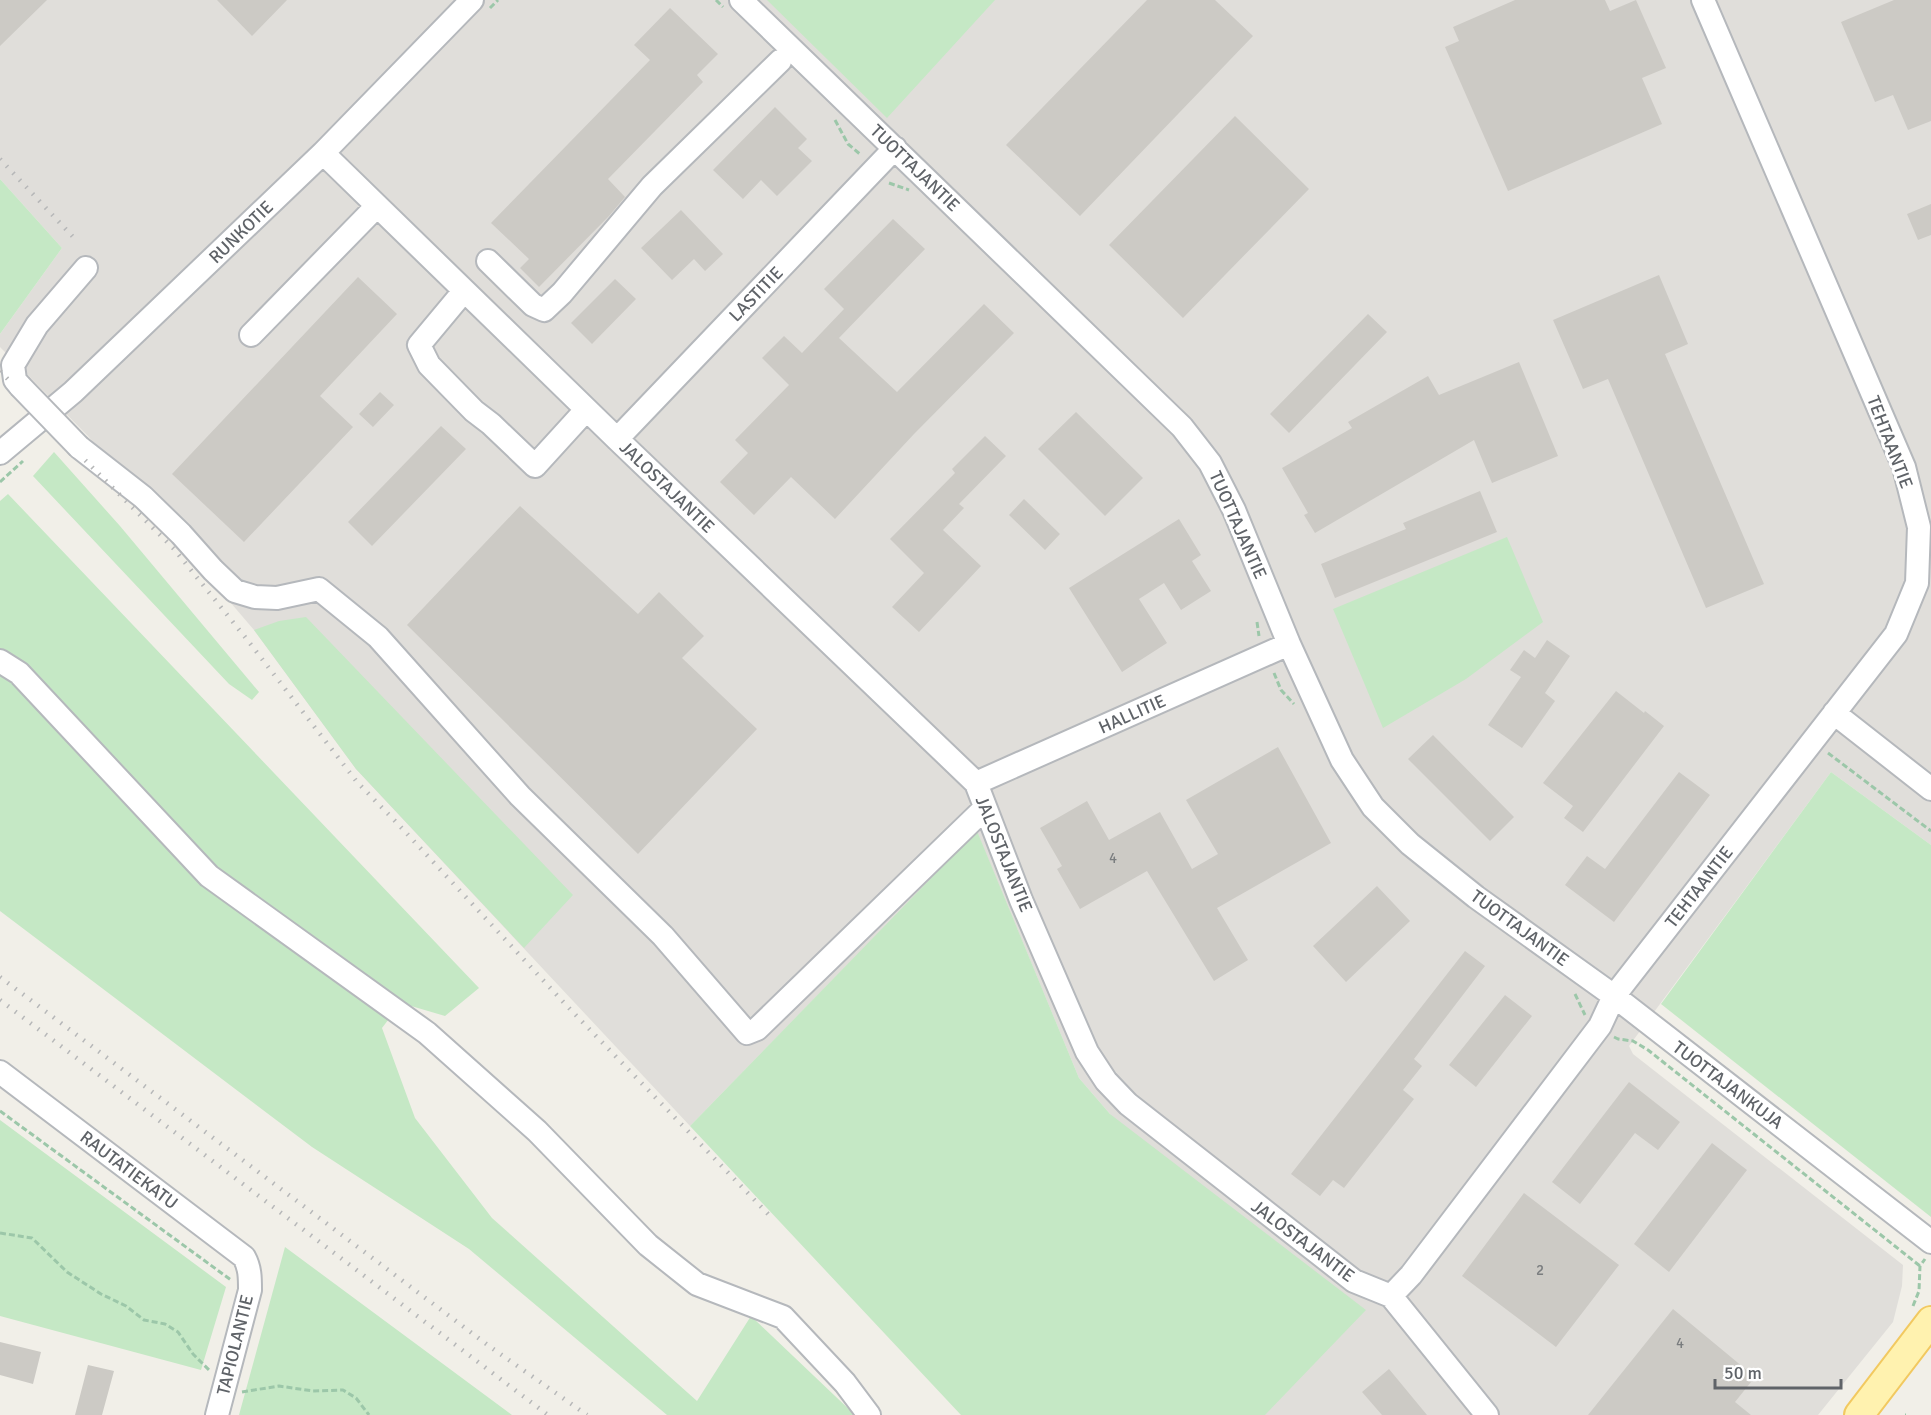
<svg xmlns="http://www.w3.org/2000/svg" width="1931" height="1415" font-family="Signika,sans-serif">
	<style>
		.industrial { fill: #e0deda }
		.green { fill: #c5e8c5 }
		.building { fill: #cccac5 }
		.lines { fill: none; stroke-linecap: round; stroke-linejoin: round }
		.minor-casing { stroke: #b5b8bc; stroke-width: 26 }
		.major-casing { stroke: #f2c960; stroke-width: 32 }
		.path { stroke: #9cc7a9; stroke-width: 3; stroke-dasharray: 6 3; stroke-linecap: butt }
		.minor { stroke: #fff; stroke-width: 22 }
		.major { stroke: #fff2af; stroke-width: 28 }
		.rail { stroke: #b6b7b8; stroke-width: 4.5; stroke-dasharray: 1.5 8; stroke-linecap: butt }
		.minor-bridge-casing { stroke: #b5b8bc; stroke-width: 26; stroke-linecap: butt }
		.minor-bridge { stroke: #fff; stroke-width: 22 }
		.labels { text-anchor: middle; stroke-width: 6; stroke-linejoin: round; paint-order: stroke }
		.number-label { font-size: 15px; fill: #7a7d7f }
		.street-label { font-size: 18px; fill: #5f6368; stroke: #fff }
	</style>
	<rect width="100%" height="100%" fill="#f1efe8"/>
	<path class="industrial" d="M0 0H1931V845L1831 772 1629 1046 1633 1054 1903 1265 1902 1286 1893 1322 1818 1415H1265L1110 1114 1079 1078 977 832 690 1126 356 769 254 630 88 436 0 347V334L62 248 0 179Z"/>
	<path class="green" d="M767 0H995L887 118Z
		M0 179 62 248 0 334Z
		M54 452 120 526 259 692 252 700 229 684 33 476Z
		M8 494 479 988 445 1016 401 1003 382 1028 415 1118 492 1218 697 1401 751 1316 855 1415H667L469 1249 312 1147 0 911V501Z
		M1507 537 1543 622 1466 679 1383 728 1333 609Z
		M306 617 573 895 524 948 356 769 254 630 279 621Z
		M1831 772 1931 845V1217L1661 1004Z
		M977 831 1079 1078 1110 1114 1366 1310 1265 1415H961L690 1126Z
		M0 1120 226 1287 201 1370 0 1316Z
		M285 1247 512 1415H239Z"/>
	<path class="building" d="M0 0H47L0 46Z
		M217 0H287L252 36Z
		M1147 0H1215L1253 36 1080 216 1006 145Z
		M1515 0H1605L1610 11 1636 0 1666 68 1642 78 1662 124 1508 191 1445 47 1459 41 1453 27Z
		M1894 0H1931V121L1908 130 1893 95 1875 102 1841 22Z
		M670 8 718 54 697 75 703 82 608 179 625 197 609 216 539 287 520 268 529 259 491 223 650 60 634 45Z
		M775 107 807 139 798 148 812 161 777 196 761 180 743 199 713 170Z
		M1235 116 1309 189 1183 318 1109 245Z
		M1931 204V235L1918 240 1907 214Z
		M681 210 723 254 705 271 694 259 672 280 641 248Z
		M893 219 925 249 839 338 897 392 984 304 1014 333 914 434 835 519 791 477 754 515 720 482 748 453 735 440 789 385 762 358 784 336 802 353 844 309 824 289Z
		M1659 275 1688 344 1665 354 1764 584 1706 608 1608 379 1583 389 1553 320Z
		M358 277 397 314 320 396 353 427 244 542 172 474Z
		M615 279 636 299 592 344 571 323Z
		M1368 314 1387 332 1289 433 1270 414Z
		M1519 362 1558 456 1492 483 1474 440 1315 533 1304 515 1308 513 1282 468 1352 428 1348 422 1428 376 1439 395Z
		M380 392 394 405 373 427 359 414Z
		M1076 412 1143 478 1105 516 1038 449Z
		M441 426 466 449 372 546 348 522Z
		M985 436 1006 456 959 504 964 508 943 530 981 566 919 632 892 607 924 573 890 539 955 473 952 469Z
		M1480 491 1497 532 1335 598 1321 564 1406 529 1403 523Z
		M1024 499 1060 534 1045 550 1009 515Z
		M520 506 638 614 659 592 704 636 682 658 757 729 638 854 407 625Z
		M1179 519 1201 555 1192 561 1211 591 1181 610 1164 583 1139 599 1167 643 1122 672 1069 588Z
		M1547 640 1570 656 1545 693 1555 701 1522 748 1488 725 1521 677 1510 670 1524 650 1535 658Z
		M1616 691 1644 713 1645 711 1664 726 1583 832 1564 818 1573 806 1543 783Z
		M1433 735 1514 817 1490 841 1408 759Z
		M1278 747 1331 843 1217 908 1248 960 1214 981 1147 871 1080 909 1057 869 1062 866 1040 828 1087 801 1109 840 1160 812 1192 869 1218 854 1186 800Z
		M1679 772 1710 795 1614 922 1565 885 1587 856 1605 869Z
		M1377 886 1410 921 1346 982 1313 946Z
		M1465 951 1485 966 1414 1059 1422 1066 1403 1090 1414 1099 1344 1188 1333 1180 1320 1196 1291 1174Z
		M1505 995 1532 1016 1476 1087 1449 1065Z
		M1629 1082 1680 1122 1658 1150 1635 1133 1580 1204 1552 1182Z
		M1712 1143 1747 1170 1669 1272 1634 1244Z
		M1524 1193 1619 1265 1556 1347 1462 1276Z
		M1673 1309 1755 1377 1735 1402 1751 1415H1588Z
		M0 1342 41 1352 33 1384 0 1375Z
		M88 1365 114 1371 102 1415H75Z
		M1389 1369 1427 1415H1382L1362 1392Z"/>
	<g class="lines">
		<defs>
			<path id="minor" d="M741 0 1182 427 1210 463 1234 510 1289 644 1342 760 1373 807 1410 844 1476 897 1614 996 1931 1242
				M323 153 617 439 976 783 1021 900 1087 1052 1106 1081 1128 1104 1354 1281 1391 1296 1411 1275 1600 1026 1614 996 1896 634 1917 583 1919 527 1904 467 1703 0
				M488 261 533 305 544 310 562 293 652 186 780 61
				M464 291 419 345 429 365 474 411 491 424 535 466 586 410
				M251 335 377 206
				M20 386 15 380 13 365 37 325 86 268
				M617 439 895 148
				M79 447 143 497 181 534 213 570 235 591 255 597 277 598 319 589 378 637 520 796 663 936 747 1033 757 1029 985 808
				M0 453 73 392 323 153 472 0
				M0 661 19 673 209 876 427 1033 537 1131 648 1245 697 1284 783 1317 845 1383 869 1415
				M1834 713 1931 789
				M976 783 1289 644
				M0 1072 244 1257C250 1268 250 1277 250 1290L217 1415
				M1391 1296 1487 1415"/>
			<path id="major" d="M1859 1415 1931 1321"/>
		</defs>
		<use href="#minor" class="minor-casing"/>
		<use href="#major" class="major-casing"/>
		<path class="path" d="M716 0 723 7
			M490 8 498 0
			M835 120 848 144 861 155
			M889 183 909 190
			M0 482 23 461
			M1257 622 1259 636
			M1274 673 1281 690 1294 704
			M1828 753 1931 831
			M1575 994 1585 1015
			M1614 1037 1618 1039 1633 1041 1648 1050 1920 1266
			M0 1111 231 1280
			M0 1233 32 1238 67 1272 101 1294 126 1306 144 1320 165 1324 178 1332 193 1354 210 1371
			M1913 1306 1919 1291 1920 1266 1925 1259
			M242 1392 279 1386 313 1391 343 1390 356 1398 369 1415
			M1905 1415H1906"/>
		<use href="#minor" class="minor"/>
		<use href="#major" class="major"/>
		<path class="rail" d="M0 159 75 239
			M0 371 76 451 174 549 245 637 357 782 397 823 567 1006 770 1216
			M0 977 489 1346 587 1415
			M0 1000 548 1415"/>
		<defs>
			<path id="minor-bridge" d="M20 386 79 447"/>
		</defs>
		<use href="#minor-bridge" class="minor-bridge-casing"/>
		<use href="#minor-bridge" class="minor-bridge"/>
	</g>
	<g class="labels">
		<g class="number-label">
			<text x="1113" y="863">4</text>
			<text x="1540" y="1275">2</text>
			<text x="1680" y="1348">4</text>
		</g>
		<g class="street-label">
			<text transform="translate(915 168) rotate(44)" y="6">TUOTTAJANTIE</text>
			<text transform="translate(241 232) rotate(-44)" y="6">RUNKOTIE</text>
			<text transform="translate(756 294) rotate(-46)" y="6">LASTITIE</text>
			<text transform="translate(1890 442) rotate(69)" y="6">TEHTAANTIE</text>
			<text transform="translate(667 487) rotate(44)" y="6">JALOSTAJANTIE</text>
			<text transform="translate(1238 525) rotate(66)" y="6">TUOTTAJANTIE</text>
			<text transform="translate(1132 714) rotate(-24)" y="6">HALLITIE</text>
			<text transform="translate(1004 854) rotate(68)" y="6">JALOSTAJANTIE</text>
			<text transform="translate(1699 887) rotate(-52)" y="6">TEHTAANTIE</text>
			<text transform="translate(1520 928) rotate(36)" y="6">TUOTTAJANTIE</text>
			<text transform="translate(1728 1085) rotate(37)" y="6">TUOTTAJANKUJA</text>
			<text transform="translate(129 1170) rotate(37)" y="6">RAUTATIEKATU</text>
			<text transform="translate(1303 1241) rotate(37)" y="6">JALOSTAJANTIE</text>
			<text transform="translate(235 1345) rotate(-76)" y="6">TAPIOLANTIE</text>
		</g>
	</g>
	<path d="M1715 1379v9h126v-9" fill="none" stroke="#5f6368" stroke-width="3"/>
	<text x="1724" y="1379" font-size="18" fill="#5f6368" stroke="#ffffff" stroke-width="4.5" paint-order="stroke">50 m</text>
</svg>
